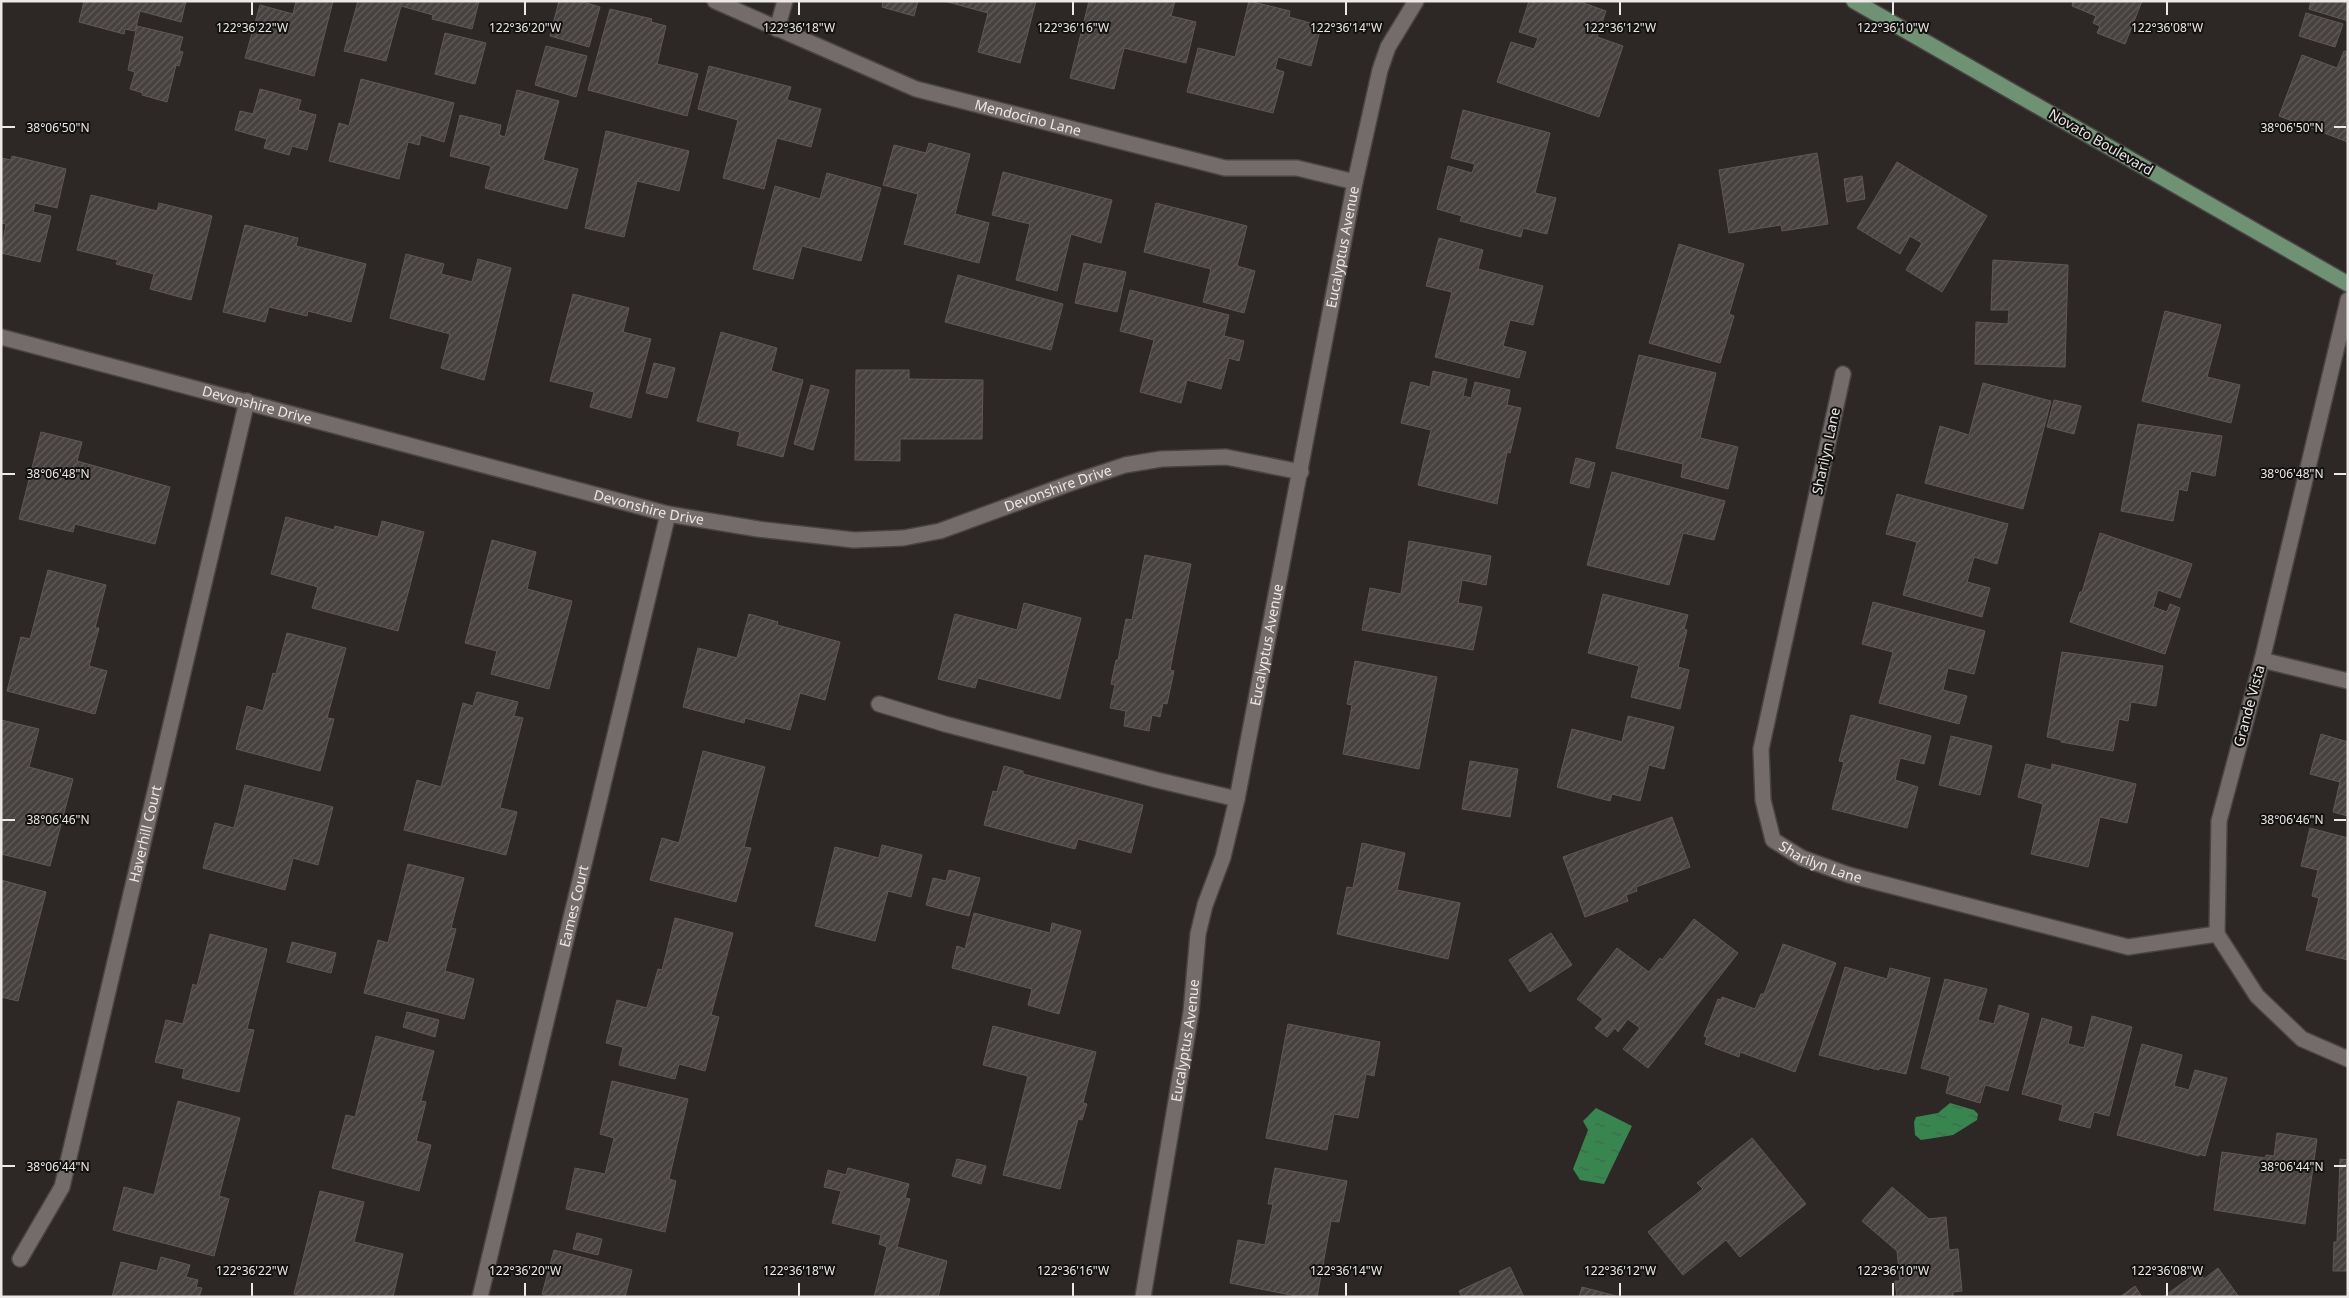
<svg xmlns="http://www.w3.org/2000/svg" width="2349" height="1298" font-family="'Noto Sans',sans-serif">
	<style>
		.water { fill: url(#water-ripples) }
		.building { fill: url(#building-hatch); stroke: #5f5857 }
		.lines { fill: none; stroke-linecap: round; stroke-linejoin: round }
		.minor-casing { stroke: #494443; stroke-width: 18 }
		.major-casing { stroke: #494443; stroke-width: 18 }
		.minor { stroke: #736c6b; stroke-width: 15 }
		.major { stroke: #6f9174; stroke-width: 15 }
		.ticks { fill: none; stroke: #ece8e7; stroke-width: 2 }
		.labels { text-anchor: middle; stroke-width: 4; stroke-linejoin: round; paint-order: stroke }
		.street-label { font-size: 14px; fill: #ece8e7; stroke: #141111 }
		.ticks-label { font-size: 12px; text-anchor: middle; fill: #ece8e7; stroke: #141111; stroke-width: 4; stroke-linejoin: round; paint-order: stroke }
	</style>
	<defs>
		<pattern id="water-ripples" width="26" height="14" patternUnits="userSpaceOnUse" patternTransform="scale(1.25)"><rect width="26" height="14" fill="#398550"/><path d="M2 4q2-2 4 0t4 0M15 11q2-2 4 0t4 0" fill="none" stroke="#3f694b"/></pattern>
		<pattern id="building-hatch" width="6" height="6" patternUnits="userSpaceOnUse" patternTransform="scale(1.25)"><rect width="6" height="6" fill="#474140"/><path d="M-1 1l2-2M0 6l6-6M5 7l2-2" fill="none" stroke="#625c5c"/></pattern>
	</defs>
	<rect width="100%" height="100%" fill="#2d2726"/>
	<path class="water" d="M1950 1103 1974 1110 1978 1114 1977 1120 1953 1135 1921 1140 1915 1135 1914 1122 1916 1117 1938 1113Z
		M1596 1108 1632 1126 1604 1184 1580 1180 1573 1169 1588 1130 1583 1121Z"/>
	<path class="building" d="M84 1H186L181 22 140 11 135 31 125 29 124 34 79 22Z
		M296 1H333L314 76 245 58 260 5 293 14Z
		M358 1H479L472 29 432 19 433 15 401 6 386 61 344 51Z
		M559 1H580L600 7 589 47 550 36Z
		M883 1H918L914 16 882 7Z
		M944 1H1036L1020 63 978 52 988 13Z
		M1089 1H1116L1129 4 1130 1H1175L1171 16 1196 22 1186 63 1124 48 1114 89 1070 78Z
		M1249 1 1290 11 1289 17 1321 26 1311 66 1278 57 1275 69 1284 72 1273 113 1187 92 1198 48 1235 57Z
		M1529 1H1578L1606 11 1597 37 1623 46 1599 117 1497 82 1511 42 1534 49 1538 38 1519 32Z
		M2073 1H2142L2125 44 2097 33 2100 26 2093 23 2096 16 2072 6Z
		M2311 1H2348V21L2309 9Z
		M610 9 652 19 651 22 666 26 657 64 698 74 687 116 588 90Z
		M2306 13 2343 24 2335 47 2299 36Z
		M137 26 183 37 179 51 183 52 179 66 176 65 167 102 142 95 143 93 130 89 135 72 128 70Z
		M445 33 486 43 475 84 435 74Z
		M546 46 587 56 576 97 535 85Z
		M2344 51 2348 52V142L2279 116 2302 55 2337 68Z
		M709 66 791 87 787 100 821 109 811 147 777 138 764 189 723 178 738 120 698 109Z
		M361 79 454 103 444 142 421 135 419 145 408 142 399 179 329 161 339 123 349 126Z
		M260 89 301 100 298 110 316 115 307 150 292 146 289 155 264 148 267 139 235 130 240 111 253 114Z
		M517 90 559 101 543 160 578 169 567 209 485 188 491 166 450 156 460 115 501 125 499 135 505 137Z
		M1463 110 1550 133 1535 193 1556 198 1547 234 1523 228 1521 237 1460 221 1462 216 1437 209 1448 166 1472 173 1475 164 1451 158Z
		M606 131 689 151 679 191 637 181 624 237 585 228Z
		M929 143 970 154 955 214 989 223 979 263 904 244 918 194 883 185 894 145 926 153Z
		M1817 153 1828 224 1782 231 1781 225 1729 233 1719 170Z
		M12 156 66 169 57 208 35 203 33 212 51 216 40 262 1 253 6 224 1 223V158L11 160Z
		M1897 162 1987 216 1942 292 1906 270 1922 243 1910 236 1900 254 1857 228Z
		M1003 172 1112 200 1101 243 1071 234 1057 291 1016 280 1030 224 992 215Z
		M827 173 881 188 861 261 802 246 793 279 753 269 775 186 820 199Z
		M1862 176 1865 199 1847 202 1844 179Z
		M91 195 157 211 159 203 212 216 191 300 150 289 154 274 116 264 118 260 77 250Z
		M1156 203 1247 226 1237 266 1255 271 1244 313 1203 302 1211 269 1144 252Z
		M245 225 298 238 296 246 366 264 351 322 308 311 307 316 269 307 265 322 223 312Z
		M1439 238 1483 250 1478 269 1543 286 1533 325 1510 320 1503 346 1526 352 1519 378 1435 357 1452 292 1426 286Z
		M1679 244 1744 264 1729 314 1734 316 1720 363 1649 343Z
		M406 254 444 264 441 274 472 282 478 259 511 268 484 380 441 368 450 334 390 318Z
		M1993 260 2068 265 2065 367 1975 364 1976 322 2008 324 2009 310H1991Z
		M1084 263 1126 272 1117 312 1075 303Z
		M958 275 1063 304 1051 350 945 322Z
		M1130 290 1229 315 1224 336 1244 341 1239 361 1229 358 1221 389 1187 380 1181 403 1140 392 1154 340 1120 331Z
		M573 294 629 308 623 332 651 339 631 418 590 407 594 392 550 381Z
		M2165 311 2221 325 2207 377 2240 385 2231 423 2142 401Z
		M721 332 777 348 771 371 803 380 783 457 737 445 740 432 697 421Z
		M1639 355 1716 373 1700 438 1738 447 1728 489 1681 477 1683 464 1616 448Z
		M654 363 675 368 667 398 646 393Z
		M856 370H909V379L983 380 982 439H900V461L855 460Z
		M1433 371 1467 379 1463 396 1471 398 1475 382 1510 390 1507 405 1521 408 1510 453 1507 452 1497 504 1418 485 1431 430 1401 423 1411 382 1430 387Z
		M1983 383 2051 401 2023 509 1925 483 1940 426 1969 435Z
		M811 385 829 390 813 450 794 444Z
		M2054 400 2081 406 2074 434 2047 427Z
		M2138 424 2222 436 2215 476 2191 471 2187 491 2179 489 2173 521 2121 511Z
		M41 432 82 442 77 461 170 487 155 544 75 524 73 532 19 519Z
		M1576 458 1595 463 1589 488 1570 483Z
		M1612 472 1725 501 1714 540 1683 533 1669 585 1587 565Z
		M1897 494 2008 524 1997 564 1974 557 1967 582 1990 588 1982 617 1903 595 1917 542 1886 534Z
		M286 517 334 530 335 526 378 537 382 521 424 532 398 631 312 608 318 587 271 574Z
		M2100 533 2192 564 2180 598 2158 590 2153 607 2167 612 2170 604 2180 608 2165 654 2070 622 2080 592H2082Z
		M492 540 536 552 527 589 572 601 549 689 491 674 497 651 465 643Z
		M1409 541 1491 556 1486 585 1462 580 1458 603 1482 607 1473 650 1362 630 1370 588 1401 594Z
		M1145 555 1191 564 1170 670 1174 671 1167 704 1163 703 1160 717 1152 715 1149 731 1124 726 1126 711 1110 708 1115 685 1111 684 1116 660H1118L1126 619 1132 620Z
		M48 570 106 585 95 628H99L89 666 107 671 95 714 7 691 21 637 30 639Z
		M1603 594 1688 615 1684 629 1687 630 1678 667 1689 670 1680 709 1631 697 1639 666 1588 653Z
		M1873 602 1985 631 1974 674 1948 668 1943 690 1967 696 1959 724 1879 703 1893 652 1862 644Z
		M1024 603 1081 618 1060 699 978 678 975 688 938 679 955 614 1017 630Z
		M749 614 778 622 777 625 840 642 825 700 800 693 790 730 745 718 744 723 683 707 698 648 737 658Z
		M287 633 346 648 327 718 334 719 320 771 236 749 247 706 263 711 273 673 276 674Z
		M2062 652 2163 666 2156 706 2131 702 2128 721 2119 719 2113 751 2061 742V740L2047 737Z
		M1355 661 1437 677 1419 769 1343 754 1352 705 1347 704Z
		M477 692 518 702 514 716 523 718 500 808 517 812 506 855 404 830 417 780 441 787 463 703 473 706Z
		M1851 715 1931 736 1924 764 1900 758 1895 780 1918 787 1907 828 1832 809 1844 762 1839 761Z
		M1628 716 1674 727 1664 769 1649 765 1640 801 1612 794 1610 801 1557 787 1572 729 1622 742Z
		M1 720 39 729 29 767 73 779 50 866 1 854Z
		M2321 734 2348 742V816L2333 812 2340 782 2310 774Z
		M1951 736 1992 746 1980 795 1939 785Z
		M703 751 765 767 744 847 751 848 736 902 650 880 662 838 679 843Z
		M1470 761 1518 769 1510 817 1462 809Z
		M2026 764 2051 770 2052 764 2136 784 2127 823 2100 817 2088 867 2031 854 2043 804 2018 797Z
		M1004 766 1023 771V774L1143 805 1131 853 1078 839 1075 849 984 825 993 791 997 792Z
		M245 785 333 807 318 865 293 858 285 890 203 868 215 823 234 828Z
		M1672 817 1690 867 1636 887 1637 891 1626 895 1628 901 1585 917 1563 857Z
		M2310 828 2348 838V960L2306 950 2319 898 2312 896 2318 870 2301 866Z
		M1362 843 1405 853 1397 890 1460 903 1448 959 1337 934 1347 887 1353 888Z
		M882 845 922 855 911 897 888 891 875 941 815 926 835 847 879 858Z
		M408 864 464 878 451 928 456 929 445 971 474 979 464 1019 364 993 378 940 388 943Z
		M949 870 980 878 969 916 926 905 933 878 946 881Z
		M1 880 46 892 18 1001 1 997Z
		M974 913 1050 933 1052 923 1081 931 1059 1014 1028 1005 1032 989 952 968 957 946 965 949Z
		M675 918 733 933 711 1015 719 1017 705 1071 679 1064 675 1079 619 1065 623 1047 606 1043 617 1000 647 1008 658 969 662 970Z
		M1694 919 1738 953 1648 1068 1623 1049 1640 1028 1628 1019 1618 1032 1615 1028 1607 1037 1595 1028 1603 1019 1577 999 1617 948 1649 972 1660 958 1662 960Z
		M1551 933 1572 965 1530 992 1509 960Z
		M210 934 267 949 247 1029 254 1030 239 1092 182 1078 184 1069 155 1062 166 1020 183 1024 193 984 197 986Z
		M292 942 336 953 331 973 287 962Z
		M1783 944 1836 963 1795 1072 1740 1052 1739 1057 1705 1044 1707 1037 1704 1036 1718 999 1721 1000 1722 997 1755 1009 1761 994H1764Z
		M1845 967 1887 979 1890 968 1930 978 1906 1074 1879 1068V1070L1819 1055Z
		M1945 979 1987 989 1978 1020 1994 1024 1999 1005 2029 1014 2008 1091 1985 1085 1980 1103 1946 1093 1950 1076 1921 1068Z
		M407 1012 439 1020 435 1037 403 1027Z
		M2092 1016 2132 1027 2109 1116 2094 1112 2090 1128 2059 1120 2063 1105 2022 1094 2042 1018 2072 1027 2068 1044 2084 1048Z
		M1288 1024 1380 1042 1374 1076 1366 1074 1358 1118 1334 1114 1327 1150 1266 1138Z
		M993 1026 1096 1052 1083 1103 1087 1104 1082 1120 1078 1119 1060 1189 1003 1175 1028 1076 983 1065Z
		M376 1036 434 1051 421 1101 426 1102 416 1141 431 1145 419 1191 332 1168 346 1115 355 1117Z
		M2142 1044 2182 1055 2174 1086 2189 1090 2195 1070 2227 1078 2205 1156 2199 1154V1156L2117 1135Z
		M612 1081 688 1099 669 1179 676 1181 665 1232 566 1209 575 1168 605 1174 614 1138 600 1134Z
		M178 1101 240 1118 219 1196 229 1199 214 1256 113 1230 124 1187 154 1195Z
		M2277 1133 2317 1139 2305 1224 2214 1210 2222 1152 2265 1158 2266 1155 2274 1156Z
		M1752 1138 1806 1204 1740 1257 1726 1240 1683 1275 1648 1232 1703 1189 1697 1183Z
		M957 1159 986 1166 981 1184 952 1176Z
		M2340 1159 2348 1160V1271H2333L2334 1242H2337Z
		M848 1168 909 1184 905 1198 910 1199 897 1247 947 1261 938 1297H874L887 1247 879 1244 881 1235 832 1223 841 1191 824 1187 828 1170 846 1175Z
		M1275 1168 1347 1181 1339 1222 1331 1221 1317 1297H1301L1230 1283 1238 1240 1265 1245 1273 1204H1268Z
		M1892 1187 1929 1219 1946 1217 1949 1250 1958 1249 1962 1291 1953 1292V1297H1897L1895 1281H1900L1897 1251 1862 1221Z
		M320 1191 364 1202 354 1242 403 1254 393 1297H305L294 1294Z
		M577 1233 602 1239 598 1255 573 1249Z
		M554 1250 632 1270 625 1297H552L542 1294Z
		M161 1257 190 1265 186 1277 198 1280 196 1287 202 1288 199 1297H112L121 1262 157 1271Z
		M1510 1267 1524 1297H1462L1459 1291Z
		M2218 1268 2239 1297H2163L2199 1271 2204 1279Z
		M2135 1286 2142 1297H2120Z
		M1582 1287 1620 1297H1579Z"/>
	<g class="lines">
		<defs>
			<g id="minor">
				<path id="s1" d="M715 1 916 89 1225 168H1297L1355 182"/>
				<path d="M777 29 785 1"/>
				<path d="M2348 300 2262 660 2219 821 2217 934 2257 996 2302 1039 2348 1059"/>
				<path id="s2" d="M1 337 668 514 758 529 854 540 903 538 940 531 1071 483 1125 465 1161 459 1226 457 1301 472"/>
				<path id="s3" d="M1843 374 1761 749 1763 800 1773 840 1802 858 1849 875 2128 947 2217 934"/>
				<path d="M2262 660 2348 681"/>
				<path d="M879 704 945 724 1157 780 1237 799"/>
				<path id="s4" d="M20 1259 62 1187 247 401"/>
				<path id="s5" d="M480 1297 668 514"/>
				<path id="s6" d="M1143 1297 1191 1012 1198 934 1205 905 1223 857 1237 799 1355 182 1380 70 1388 47 1416 1"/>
			</g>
			<path id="major" d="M1854 1 2348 284"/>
		</defs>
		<use href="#minor" class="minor-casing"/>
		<use href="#major" class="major-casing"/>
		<use href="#minor" class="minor"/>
		<use href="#major" class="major"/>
	</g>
	<path class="ticks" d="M252 2V15M525 2V15M799 2V15M1073 2V15M1346 2V15M1620 2V15M1893 2V15M2167 2V15M2 127H15M2334 127H2346M2 474H15M2334 474H2346M2 820H15M2334 820H2346M2 1166H15M2334 1166H2346M252 1283V1296M525 1283V1296M799 1283V1296M1073 1283V1296M1346 1283V1296M1620 1283V1296M1893 1283V1296M2167 1283V1296"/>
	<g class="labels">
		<g class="street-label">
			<text dy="5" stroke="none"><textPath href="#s1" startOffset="335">Mendocino Lane</textPath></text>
			<text transform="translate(2101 142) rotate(30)" y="5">Novato Boulevard</text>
			<text dy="5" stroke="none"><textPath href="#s6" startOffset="1070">Eucalyptus Avenue</textPath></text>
			<text dy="5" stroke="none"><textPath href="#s2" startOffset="265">Devonshire Drive</textPath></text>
			<text transform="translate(1826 451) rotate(-78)" y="5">Sharilyn Lane</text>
			<text dy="5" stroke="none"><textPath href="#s2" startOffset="1090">Devonshire Drive</textPath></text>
			<text dy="5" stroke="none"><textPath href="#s2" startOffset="670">Devonshire Drive</textPath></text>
			<text dy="5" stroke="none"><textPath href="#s6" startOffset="665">Eucalyptus Avenue</textPath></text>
			<text transform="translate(2249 706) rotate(-75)" y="5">Grande Vista</text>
			<text dy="5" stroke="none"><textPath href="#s4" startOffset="446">Haverhill Court</textPath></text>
			<text dy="5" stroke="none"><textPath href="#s3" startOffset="529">Sharilyn Lane</textPath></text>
			<text dy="5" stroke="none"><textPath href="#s5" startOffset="402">Eames Court</textPath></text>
			<text dy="5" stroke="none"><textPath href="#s6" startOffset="260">Eucalyptus Avenue</textPath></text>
		</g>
	</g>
	<g class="ticks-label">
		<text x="252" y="32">122°36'22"W</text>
		<text x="525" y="32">122°36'20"W</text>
		<text x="799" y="32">122°36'18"W</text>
		<text x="1073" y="32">122°36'16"W</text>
		<text x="1346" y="32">122°36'14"W</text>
		<text x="1620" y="32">122°36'12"W</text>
		<text x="1893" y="32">122°36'10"W</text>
		<text x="2167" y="32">122°36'08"W</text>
		<text x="58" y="132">38°06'50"N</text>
		<text x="2292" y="132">38°06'50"N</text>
		<text x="58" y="478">38°06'48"N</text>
		<text x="2292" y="478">38°06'48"N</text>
		<text x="58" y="824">38°06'46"N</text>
		<text x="2292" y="824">38°06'46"N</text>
		<text x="58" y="1171">38°06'44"N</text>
		<text x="2292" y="1171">38°06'44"N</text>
		<text x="252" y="1275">122°36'22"W</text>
		<text x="525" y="1275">122°36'20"W</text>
		<text x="799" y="1275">122°36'18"W</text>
		<text x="1073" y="1275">122°36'16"W</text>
		<text x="1346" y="1275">122°36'14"W</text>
		<text x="1620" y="1275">122°36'12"W</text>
		<text x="1893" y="1275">122°36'10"W</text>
		<text x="2167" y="1275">122°36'08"W</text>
	</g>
	<rect width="2349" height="1298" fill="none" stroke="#ece8e7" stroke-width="5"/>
</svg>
